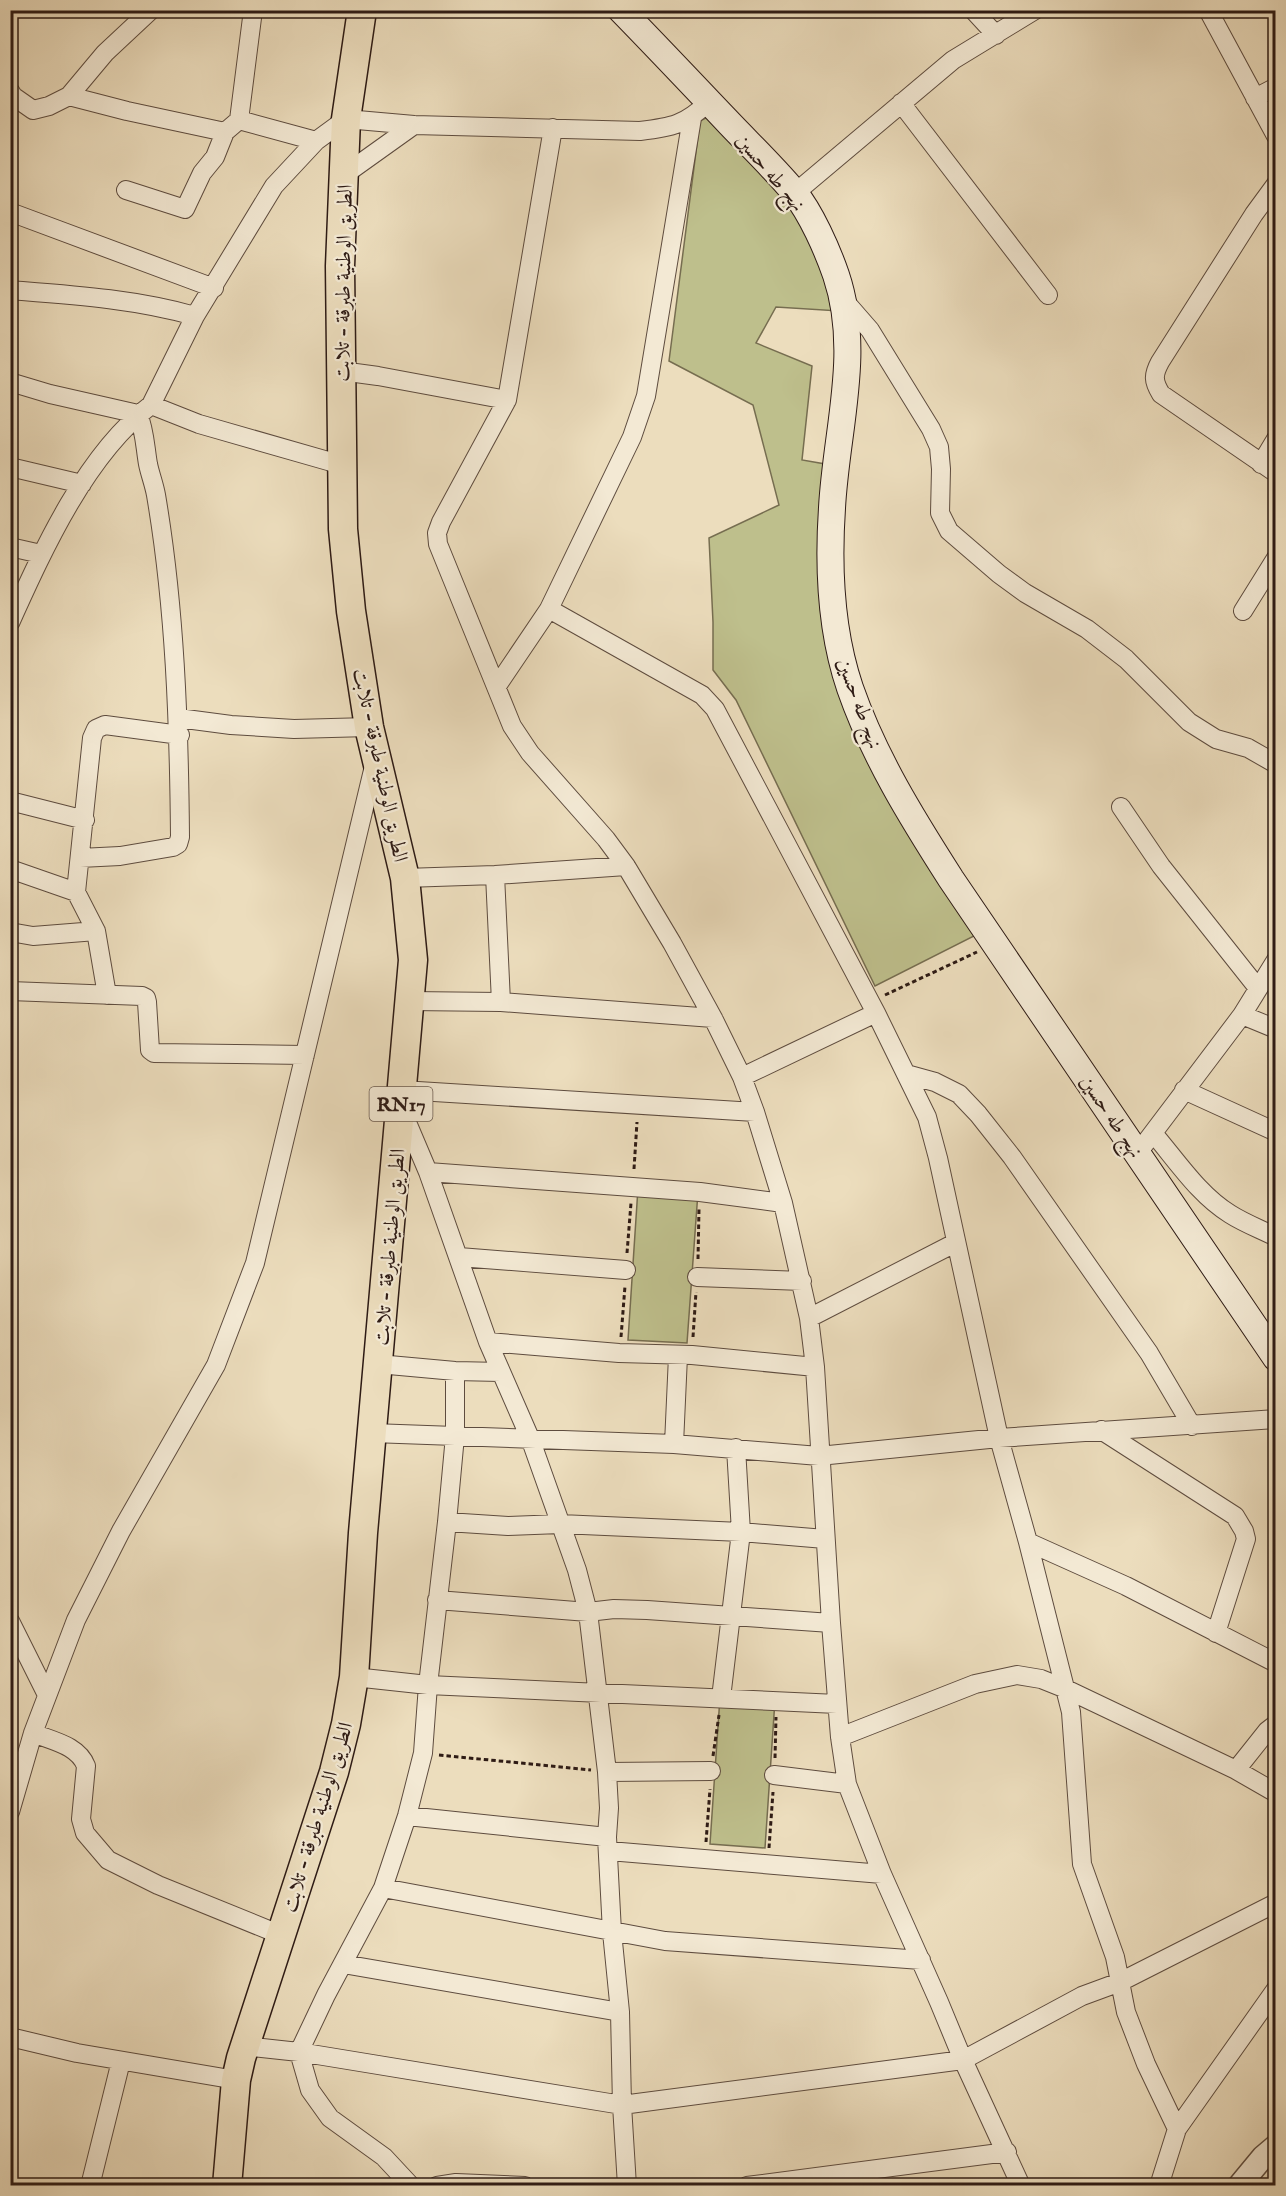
<svg xmlns="http://www.w3.org/2000/svg" width="1286" height="2196" font-family="'IM FELL English',Amiri,serif">
	<style>
		.green { fill: #bebf8c; stroke: #766d50; stroke-width: 1.5 }
		.lines { fill: none; stroke-linecap: round; stroke-linejoin: round }
		.minor-casing { stroke: #5e4c3f; stroke-width: 20 }
		.tertiary-casing { stroke: #5e4c3f; stroke-width: 25 }
		.secondary-casing { stroke: #2e1b15; stroke-width: 28 }
		.primary-casing { stroke: #2e1b15; stroke-width: 31 }
		.path { stroke: #2e1b15; stroke-width: 3; stroke-dasharray: 4.5 3; stroke-linecap: butt }
		.minor { stroke: #f3e9d4; stroke-width: 18 }
		.tertiary { stroke: #f3e9d4; stroke-width: 22 }
		.secondary { stroke: #f3e9d4; stroke-width: 26 }
		.primary { stroke: #ecddbd; stroke-width: 28 }
		.labels { text-anchor: middle; stroke-width: 4.5; stroke-linejoin: round; paint-order: stroke }
		.shield { fill: #f3e9d4; stroke: #69594e; stroke-width: 1.5 }
		.shield-label { font-size: 20px; font-weight: bold; fill: #2e1b15 }
		.street-label { font-size: 21px; fill: #2e1b15; stroke: #f3e9d4 }
	</style>
	<rect width="100%" height="100%" fill="#ecddbd"/>
	<filter id="stains"><feTurbulence type="fractalNoise" baseFrequency=".00333" numOctaves="4"/><feColorMatrix values="0 0 0 0 .2 0 0 0 0 .09 0 0 0 0 .02 0 0 0 .5 -.17"/></filter>
	<radialGradient id="worn" r=".72"><stop offset=".6" stop-color="#630" stop-opacity="0"/><stop offset="1" stop-color="#630" stop-opacity=".3"/></radialGradient>
	<path class="green" d="M717 112 792 197 839 311 776 307 756 343 812 366 802 460 825 464 823 541 887 784 974 936 875 986 736 700 713 670V622L709 538 779 505 753 405 669 361 700 121Z
		M638 1188 698 1192 687 1343 628 1340Z
		M720 1697 775 1700 765 1848 710 1844Z"/>
	<g class="lines">
		<defs>
			<path id="minor" d="M973 10 996 35
				M1208 10 1276 136
				M10 91 13 96 33 110 49 106 69 96 105 53 151 10
				M69 96 127 111 225 132 239 120 316 141
				M1255 98 1276 87
				M901 103 1048 295
				M239 120 253 10
				M553 128 507 400 441 522 437 533 438 544 512 726 530 753 606 839 626 866 672 943 713 1018 742 1077 755 1112 783 1203 809 1318 815 1367 831 1623 840 1737 847 1784 882 1874 939 2002 963 2060 1021 2186
				M344 175 414 125
				M1276 184 1254 214 1160 362C1153 375 1153 381 1161 394L1276 473
				M126 190 185 209 202 173 215 157 225 132
				M795 193 953 60 1035 10
				M10 212 214 288
				M10 290C73 295 135 299 195 316
				M843 299 870 330 931 429 939 447 941 469 940 513 949 531 999 574 1025 593 1087 629 1126 659 1189 722 1216 739 1248 748 1276 764
				M341 371 378 376 507 400
				M10 382 50 394 138 414
				M151 405 199 424 342 465
				M1261 464 1276 439
				M10 467 82 484
				M10 547 41 554
				M549 609 702 695 715 709 876 1013 927 1117 938 1158 999 1438 1028 1542 1071 1712 1082 1864 1115 1957 1126 2012 1146 2064 1177 2129
				M1243 611 1276 558
				M10 623C43 550 86 454 151 405L195 316 274 186 316 141 346 119 414 125 640 131C673 127 684 125 709 102
				M497 686 549 609 632 437 646 396 692 118
				M178 718 231 725 294 729 369 727
				M10 801 85 820
				M1121 807 1161 866 1257 987
				M80 858 120 856 173 847 178 844 180 837C179 722 175 607 156 495 154 484 150 474 148 464 145 447 145 431 138 414
				M10 869 76 892
				M495 875 501 1002
				M405 878 495 875 626 866
				M10 932 33 936 96 931
				M10 991 142 996 146 998 147 1002 150 1050 154 1053 305 1055
				M107 995 96 931 76 892 92 738 96 729 105 725 180 735
				M409 1001 501 1002 713 1018
				M1242 1015 1276 1029
				M906 1074 935 1082 959 1094 978 1114 1012 1157 1149 1353 1192 1426
				M742 1077 876 1013
				M402 1090 755 1112
				M1184 1090 1276 1132
				M403 1113 428 1172 488 1342 530 1438 577 1570 588 1612 607 1772 609 1808 607 1837 612 1932 620 2012 622 2105 627 2186
				M1153 1133C1177 1161 1199 1195 1230 1214 1244 1223 1260 1229 1276 1237
				M1137 1154 1242 1015 1276 960
				M428 1172 700 1192 783 1203
				M459 1257 626 1270
				M697 1277 802 1281
				M809 1318 955 1243
				M488 1342 619 1353 692 1355 815 1367
				M378 1364 455 1371 501 1372
				M1101 1430 1235 1516 1244 1531 1246 1539 1216 1633
				M372 1433 674 1444 819 1456 999 1438 1276 1419
				M674 1444 678 1356
				M447 1522 508 1526 560 1524 741 1532 825 1539
				M1028 1542 1126 1586 1276 1663
				M437 1600 588 1612 614 1609 647 1610 831 1623
				M10 1621 47 1695
				M354 1677 428 1685 837 1704
				M721 1698 741 1532 736 1448
				M33 1733C52 1741 78 1745 86 1766L81 1819 85 1833 108 1860 158 1885 281 1935
				M840 1737 975 1684 1017 1675 1041 1679 1066 1689 1236 1770 1276 1793
				M1236 1770 1267 1731 1276 1724
				M607 1772 711 1771
				M774 1775 847 1784
				M10 1812 33 1733 76 1620 121 1531 216 1365 255 1263 374 766
				M407 1816 607 1837
				M609 1851 882 1874
				M383 1888 665 1941 921 1960
				M343 1964 620 2012
				M10 2037 77 2053 236 2080
				M244 2046 299 2052 622 2105 963 2060 1082 1996 1120 1982 1276 1903
				M90 2186 121 2061
				M411 2186 384 2157 330 2118 310 2090 299 2052 326 1995 383 1888 407 1816 423 1753 428 1685 447 1522 455 1436V1371
				M437 2186 456 2183 525 2186
				M747 2186 1007 2152
				M1159 2186 1177 2129 1276 1989"/>
			<path id="tertiary" d="M1239 2186 1263 2157 1276 2146"/>
			<path id="secondary" d="M621 10C658 48 694 86 730 124 751 146 774 168 794 192 811 213 827 249 836 275 862 352 836 430 832 508 828 567 831 632 850 688 874 757 912 818 951 879L1276 1358"/>
			<path id="primary" d="M227 2186 236 2080 241 2058 334 1772 346 1724 354 1677 363 1533 413 960 405 878 369 727 351 611 343 529 340 266 346 119 362 10"/>
		</defs>
		<use href="#minor" class="minor-casing"/>
		<use href="#tertiary" class="tertiary-casing"/>
		<use href="#secondary" class="secondary-casing"/>
		<use href="#primary" class="primary-casing"/>
		<path class="path" d="M885 995 977 952
			M634 1169 637 1122
			M627 1253 631 1203
			M698 1259 699 1209
			M621 1337 625 1286
			M693 1337 696 1292
			M439 1755 591 1770
			M713 1756 719 1715
			M775 1758 776 1717
			M706 1842 710 1789
			M769 1848 773 1792"/>
		<use href="#minor" class="minor"/>
		<use href="#tertiary" class="tertiary"/>
		<use href="#secondary" class="secondary"/>
		<use href="#primary" class="primary"/>
	</g>
	<g class="labels">
		<rect class="shield" x="369.5" y="1087" width="63" height="34" rx="4.5"/>
		<g class="shield-label">
			<text x="401" y="1111">RN17</text>
		</g>
		<g class="street-label">
			<text transform="translate(771 172) rotate(50)" y="7">نهج طه حسين</text>
			<text transform="translate(343 283) rotate(-89)" y="7">الطريق الوطنية طبرقة - تلابت</text>
			<text transform="translate(860 703) rotate(70)" y="7">نهج طه حسين</text>
			<text transform="translate(381 765) rotate(78)" y="7">الطريق الوطنية طبرقة - تلابت</text>
			<text transform="translate(1112 1116) rotate(56)" y="7">نهج طه حسين</text>
			<text transform="translate(389 1247) rotate(-85)" y="7">الطريق الوطنية طبرقة - تلابت</text>
			<text transform="translate(317 1817) rotate(-73)" y="7">الطريق الوطنية طبرقة - تلابت</text>
		</g>
	</g>
	<rect width="1286" height="2196" fill="none" stroke="#ecddbd" stroke-width="36"/>
	<rect x="12" y="12" width="1262" height="2172" fill="none" stroke="#2e1b15" stroke-width="3"/>
	<rect x="18" y="18" width="1250" height="2160" fill="none" stroke="#2e1b15" stroke-width="1.5"/>
	<rect width="100%" height="100%" filter="url(#stains)"/>
	<rect width="100%" height="100%" fill="url(#worn)"/>
</svg>
